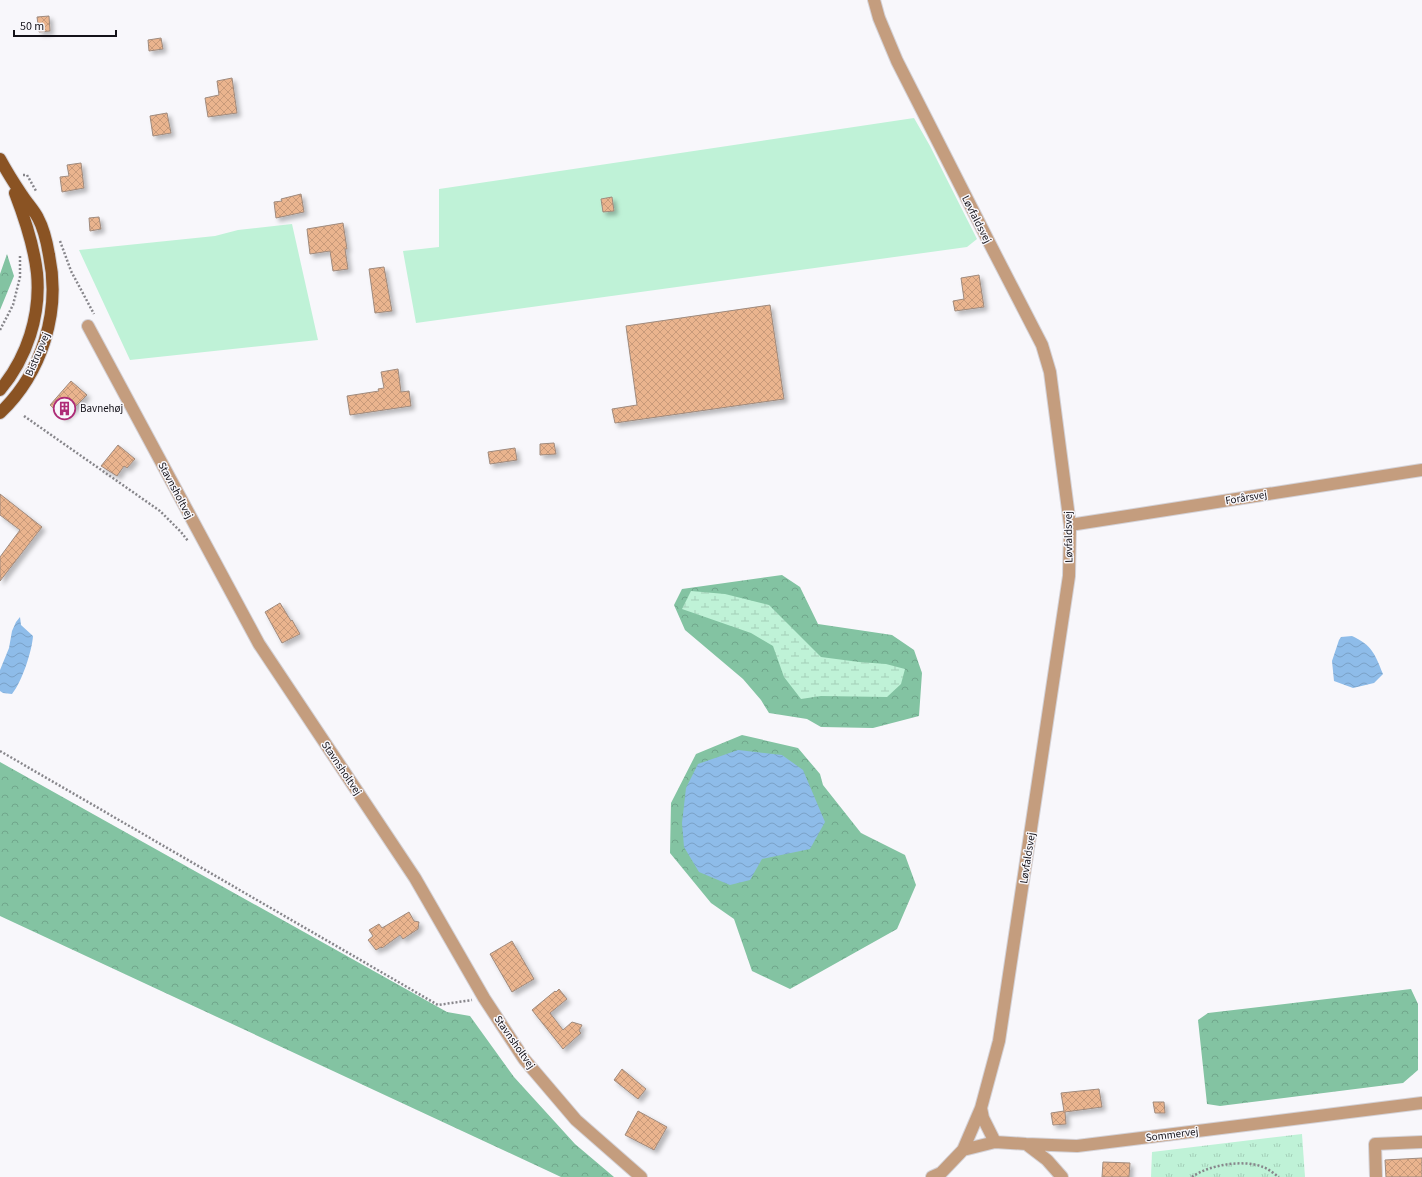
<svg xmlns="http://www.w3.org/2000/svg" width="1422" height="1177" font-family="'Source Sans 3',sans-serif">
	<style>
		.grass { fill: #bff2d7 }
		.forest { fill: url(#forest-crowns) }
		.wetland { fill: url(#wetland-marsh) }
		.park { fill: url(#park-tufts) }
		.water { fill: url(#water-waves) }
		.building { fill: url(#building-cross-hatch); stroke: #9f8a7d; filter: url(#shadow) }
		.lines { fill: none; stroke-linecap: round; stroke-linejoin: round }
		.minor-casing { stroke: #d4d2d7; stroke-width: 14 }
		.major-casing { stroke: #d4d2d7; stroke-width: 14 }
		.path { stroke: #87868b; stroke-width: 2.5; stroke-dasharray: 2 2; stroke-linecap: butt }
		.minor { stroke: #c49d7e; stroke-width: 12 }
		.major { stroke: #8a5323; stroke-width: 12 }
		.labels { text-anchor: middle; stroke-width: 3; stroke-linejoin: round; paint-order: stroke }
		.street-label { font-size: 11px; fill: #141219; stroke: #f8f7fb }
		.poi-label { font-size: 11px; fill: #141219; stroke: #f8f7fb; text-anchor: start }
	</style>
	<defs>
		<pattern id="forest-crowns" width="20" height="18" patternUnits="userSpaceOnUse"><rect width="20" height="18" fill="#83c3a2"/><path d="M2 6a3 3 0 1 1 6 0M12 15a3 3 0 1 1 6 0" fill="none" stroke="#70a68b"/></pattern>
		<pattern id="wetland-marsh" width="20" height="14" patternUnits="userSpaceOnUse"><rect width="20" height="14" fill="#bff2d7"/><path d="M1 5h8M5 5V1M11 12h8M15 12V8" fill="none" stroke="#a3ceb8"/></pattern>
		<pattern id="park-tufts" width="24" height="20" patternUnits="userSpaceOnUse"><rect width="24" height="20" fill="#bff2d7"/><path d="M3 7l-1-3M5 7V3M7 7l1-3M15 17l-1-3M17 17v-4M19 17l1-3" fill="none" stroke="#a3ceb8"/></pattern>
		<pattern id="water-waves" width="16" height="10" patternUnits="userSpaceOnUse"><rect width="16" height="10" fill="#8ebce9"/><path d="M0 5q4-4 8 0t8 0" fill="none" stroke="#7aa1c7"/></pattern>
		<pattern id="building-cross-hatch" width="8" height="8" patternUnits="userSpaceOnUse"><rect width="8" height="8" fill="#eab48e"/><path d="M0 0l8 8M0 8l8-8" fill="none" stroke="#c89a7a"/></pattern>
		<filter id="shadow"><feDropShadow dx="3.5" dy="3.5" stdDeviation="2" flood-color="#0004"/></filter>
	</defs>
	<rect width="100%" height="100%" fill="#f8f7fb"/>
	<path class="grass" d="M914 118 930 146 977 239 967 247 416 323 403 251 439 247V189Z
		M292 224 318 340 130 360 79 250 215 236 238 230Z"/>
	<path class="forest" d="M7 254 14 276 0 310V274Z
		M782 575 800 587 818 624 892 635 914 650 922 673 919 716 873 728 821 727 807 719 769 713 761 700 743 679 685 630 674 605 682 589Z
		M742 735 798 748 820 774 823 785 861 833 905 855 916 885 897 929 790 989 752 971 734 919 711 903 670 853 671 803 696 754Z
		M0 762 447 1012 470 1016 514 1077 575 1144 614 1177H561L0 916Z
		M1411 989 1418 1004V1070L1403 1083 1220 1106 1207 1104 1198 1020 1208 1013Z"/>
	<path class="wetland" d="M691 591 725 594 769 605 821 657 859 662 886 664 905 669 901 684 887 697 821 696 801 699 784 677 773 646 751 633 682 609Z"/>
	<path class="park" d="M1302 1134 1305 1177H1151L1152 1152Z"/>
	<path class="water" d="M20 617 21 625 33 636C32 651 22 682 12 694L3 693 0 691V670L9 648 12 631 16 622Z
		M1352 636C1372 645 1375 654 1383 674L1374 683 1353 688 1334 681 1332 661 1339 640 1341 637Z
		M738 750 782 755 803 770 825 822 810 849 762 859 750 880 730 885 699 872 684 847 682 823 686 788 698 764Z"/>
	<path class="building" d="M49 16 50 31 39 32 37 17Z
		M161 38 163 49 149 51 148 40Z
		M232 78 237 113 208 117 205 98 219 95 217 81Z
		M167 113 171 133 153 136 150 116Z
		M81 163 84 188 62 192 60 177 69 176 67 165Z
		M301 194 304 212 276 218 274 202 282 201 281 199Z
		M612 197 614 211 603 212 601 199Z
		M99 217 101 229 90 231 89 218Z
		M343 223 347 249H345L348 269 333 271 330 251 310 254 307 229Z
		M384 267 392 311 375 313 369 269Z
		M979 275 984 307 955 311 953 301 964 299 961 278Z
		M770 305 784 399 615 423 612 409 637 405 626 326Z
		M398 369 401 392 409 391 411 406 350 415 347 396 379 391 378 389 384 388 381 372Z
		M71 381 87 395 64 418 50 405Z
		M554 443 556 454 540 455V444Z
		M118 445 135 459 127 468 124 466 117 476 101 466Z
		M515 448 517 460 490 464 488 452Z
		M0 494 42 527 0 581V557L20 530 0 515Z
		M280 603 291 621 292 620 300 634 282 643 265 612Z
		M409 912 414 921 419 922 418 929 403 939 400 935 382 948 381 947 376 950 368 940 373 936 369 930 379 924 382 928Z
		M512 941 534 979 512 992 490 954Z
		M559 989 567 999 550 1013 563 1030 572 1022 582 1025 579 1031 581 1033 563 1049 532 1010 555 991 556 992Z
		M622 1069 646 1089 638 1099 614 1080Z
		M1099 1089 1102 1107 1065 1112 1066 1124 1053 1125 1051 1113 1064 1111 1061 1093Z
		M1153 1102H1164L1165 1113H1155Z
		M638 1111 667 1127 654 1150 625 1135Z
		M1422 1158V1177H1386L1385 1160Z
		M1103 1162 1130 1163 1129 1177H1102Z"/>
	<g class="lines">
		<defs>
			<path id="minor" d="M874 0 879 18 897 61 993 250 1042 345 1050 372 1070 525 1069 576 999 1041 981 1108 963 1150
				M88 326 259 644 415 878 484 998 524 1059 576 1120 641 1177
				M1070 525 1422 470
				M981 1108 983 1118 995 1142
				M1026 1144 1047 1160 1062 1177
				M932 1177 941 1173 963 1150 995 1142 1026 1144 1077 1146 1422 1103
				M1376 1177 1375 1144 1422 1142"/>
			<path id="major" d="M0 159C7 172 14 183 22 195 27 203 34 210 38 218 44 229 47 243 49 255 61 312 42 373 0 413
				M0 390C27 358 41 315 37 273 34 246 25 219 15 193"/>
		</defs>
		<use href="#minor" class="minor-casing"/>
		<use href="#major" class="major-casing"/>
		<path class="path" d="M23 175H27L36 191
			M60 241 71 271 94 314
			M0 330 13 305 20 277V255
			M24 416 160 511 181 532 188 541
			M0 751 438 1005 472 1000
			M1192 1177C1208 1165 1244 1159 1263 1167 1269 1169 1274 1174 1279 1177"/>
		<use href="#minor" class="minor"/>
		<use href="#major" class="major"/>
	</g>
	<defs>
		<symbol id="building-ring" viewBox="-11 -11 22 22"><circle r="9.5" fill="#f8f7fb" stroke="#ae2c77" stroke-width="1.5"/><path d="M-4-6H4V6H1V3H-1V6H-4ZM-2.5-4.3h1.7v1.8h-1.7ZM.8-4.3h1.7v1.8H.8ZM-2.5-1h1.7V.8h-1.7ZM.8-1h1.7V.8H.8Z" fill="#ae2c77"/></symbol>
	</defs>
	<g fill-rule="evenodd">
		<use href="#building-ring" x="52" y="396" width="25" height="25"/>
	</g>
	<g class="labels">
		<g class="street-label">
			<text transform="translate(977 219) rotate(63)" y="4">Løvfaldsvej</text>
			<text transform="translate(37 354) rotate(-67)" y="4">Bistrupvej</text>
			<text transform="translate(176 490) rotate(62)" y="4">Stavnsholtvej</text>
			<text transform="translate(1246 497) rotate(-9)" y="4">Forårsvej</text>
			<text transform="translate(1068 537) rotate(-91)" y="4">Løvfaldsvej</text>
			<text transform="translate(342 768) rotate(56)" y="4">Stavnsholtvej</text>
			<text transform="translate(1027 858) rotate(-81)" y="4">Løvfaldsvej</text>
			<text transform="translate(515 1042) rotate(55)" y="4">Stavnsholtvej</text>
			<text transform="translate(1172 1134) rotate(-7)" y="4">Sommervej</text>
		</g>
		<g class="poi-label">
			<text x="80" y="412">Bavnehøj</text>
		</g>
	</g>
	<path d="M14 30v6h102v-6" fill="none" stroke="#141219" stroke-width="2"/>
	<text x="20" y="30" font-size="12" fill="#141219" stroke="#f8f7fb" stroke-width="3" paint-order="stroke">50 m</text>
</svg>
